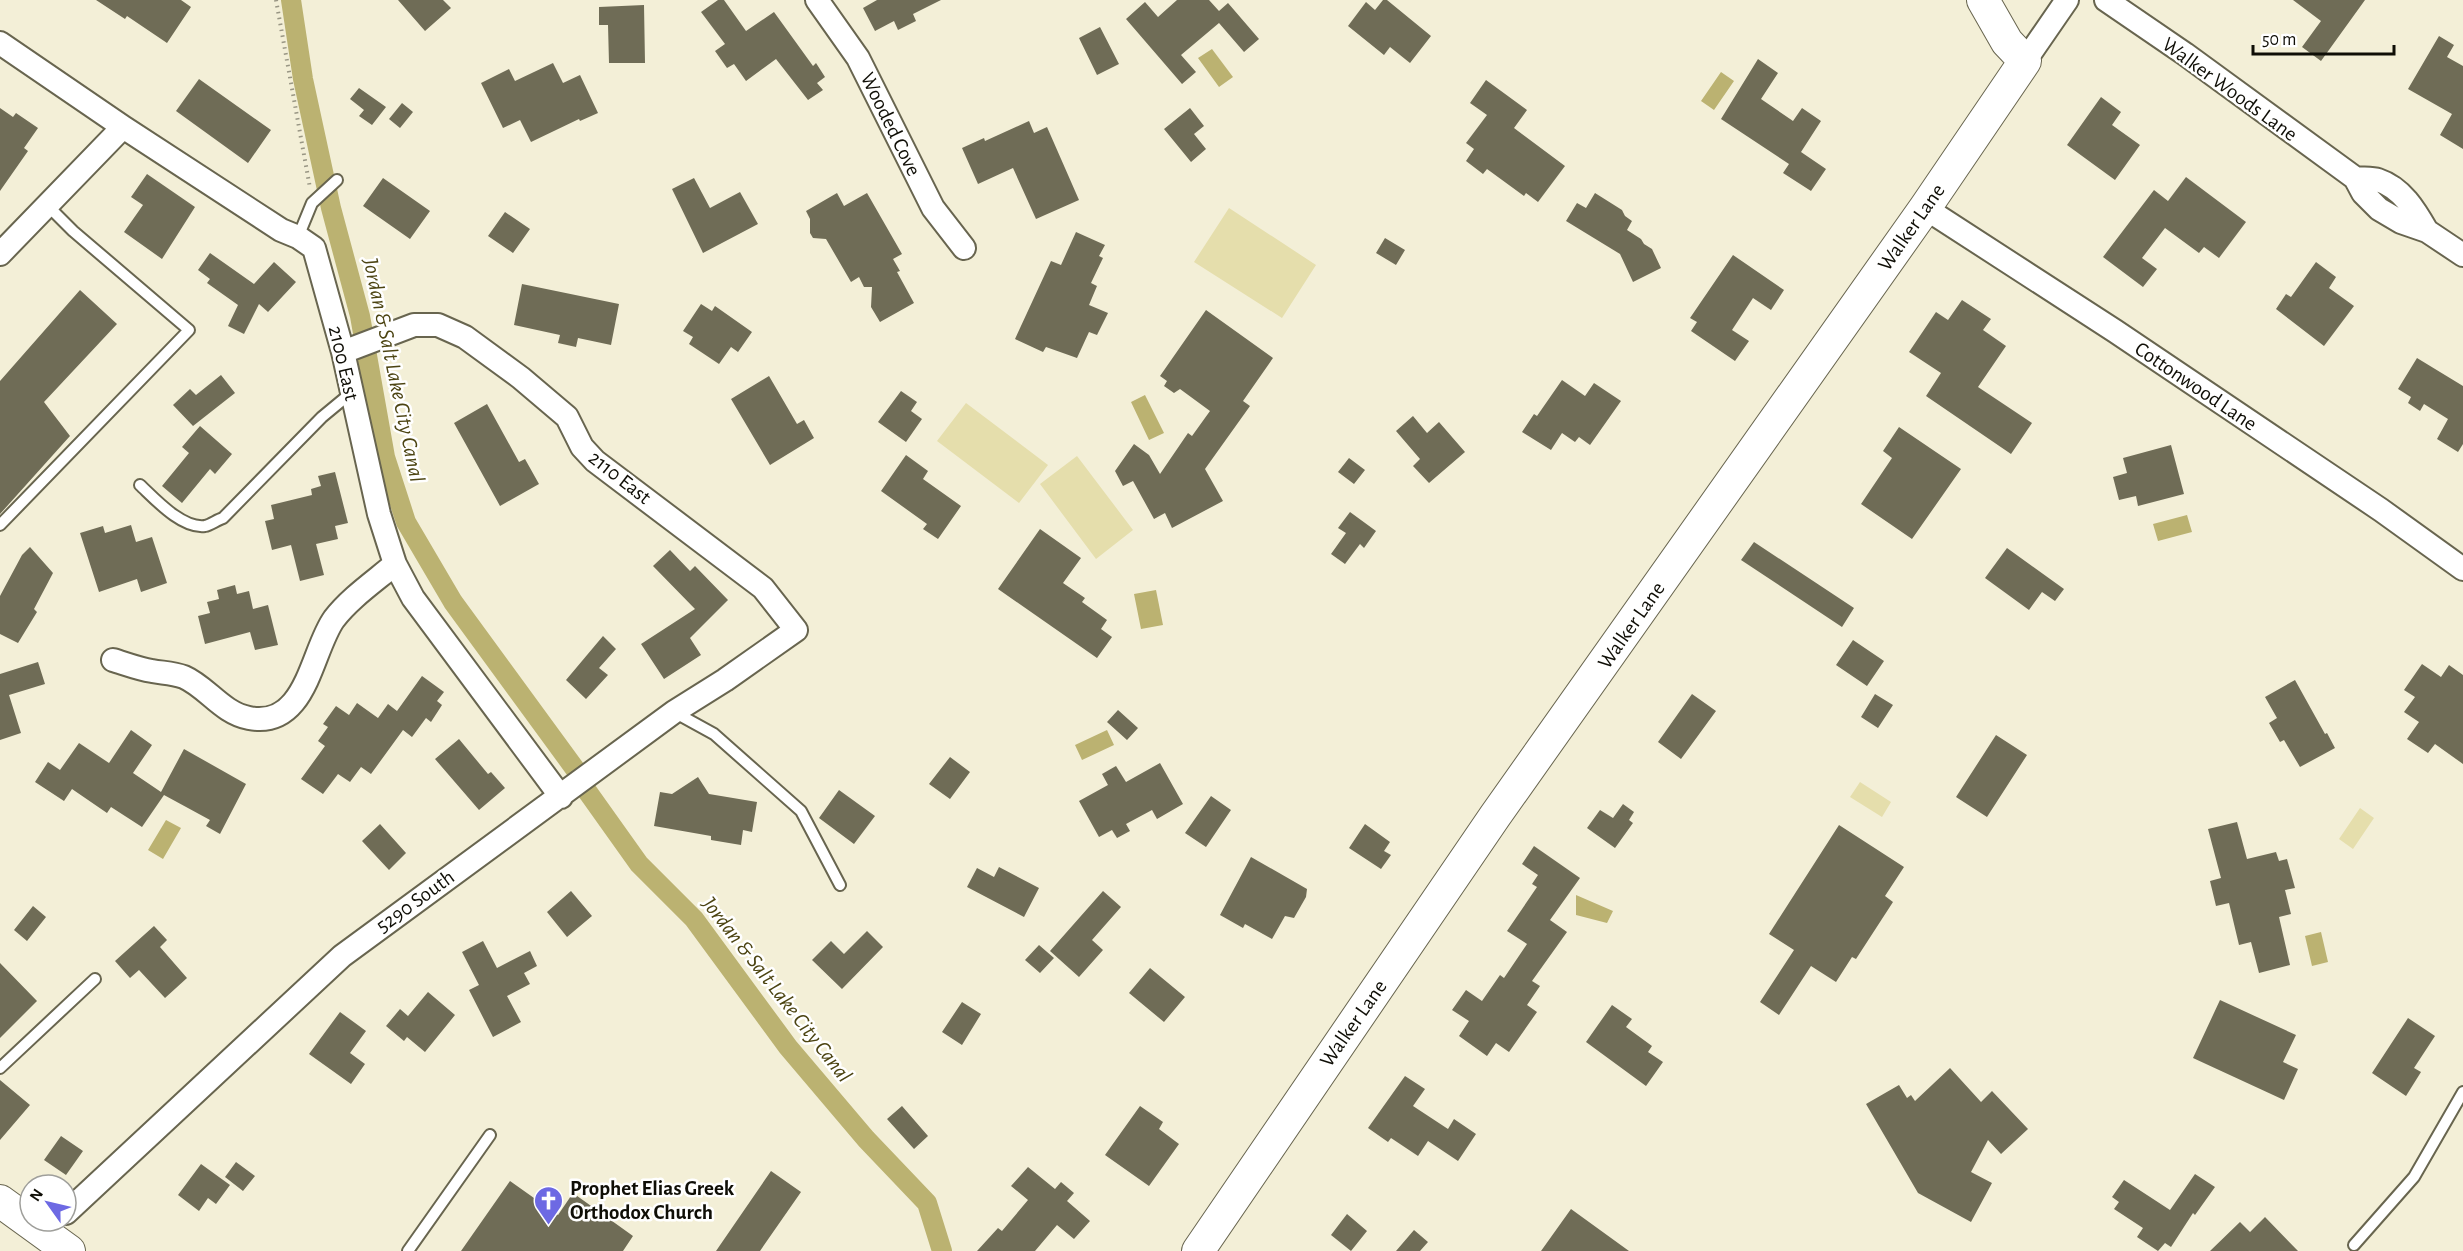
<svg xmlns="http://www.w3.org/2000/svg" width="2463" height="1251" font-family="'Alegreya Sans',sans-serif">
	<style>
		.green { fill: #e5deac }
		.water { fill: #bbb271 }
		.lines { fill: none; stroke-linecap: round; stroke-linejoin: round }
		.canal { stroke: #bbb271; stroke-width: 20 }
		.building { fill: #6f6c56 }
		.lane-casing { stroke: #68654f; stroke-width: 14 }
		.street-casing { stroke: #68654f; stroke-width: 26 }
		.secondary-casing { stroke: #68654f; stroke-width: 34 }
		.path { stroke: #999684; stroke-width: 4; stroke-dasharray: 1.5 4.5; stroke-linecap: butt }
		.lane { stroke: #fff; stroke-width: 10 }
		.street { stroke: #fff; stroke-width: 22 }
		.secondary { stroke: #fff; stroke-width: 32 }
		.labels { text-anchor: middle; stroke-width: 5; stroke-linejoin: round; paint-order: stroke }
		.street-label { font-size: 21px; fill: #0f0e06; stroke: #fff }
		.poi-label { font-size: 21px; font-weight: bold; fill: #0f0e06; stroke: #fff; text-anchor: start }
		.water-label { font-size: 22px; font-style: italic; fill: #4c4412; stroke: #fff }
	</style>
	<rect width="100%" height="100%" fill="#f3efd7"/>
	<path class="green" d="M1229 208 1316 265 1282 318 1194 262Z
		M966 403 1048 465 1019 503 937 441Z
		M1077 456 1133 530 1096 559 1040 484Z
		M1860 782 1891 802 1882 817 1850 797Z
		M2360 808 2374 818 2353 849 2339 839Z"/>
	<path class="water" d="M1212 49 1233 77 1219 87 1198 58Z
		M1721 72 1734 81 1714 110 1701 101Z
		M1145 395 1164 433 1149 440 1131 402Z
		M2187 515 2192 532 2158 541 2153 524Z
		M1156 590 1163 625 1141 629 1134 594Z
		M1107 730 1114 745 1082 760 1075 745Z
		M166 820 181 828 163 859 148 850Z
		M1576 895 1613 911 1607 923 1576 915Z
		M2321 932 2328 962 2312 966 2305 936Z"/>
	<g class="lines">
		<path class="canal" d="M291 0 303 79 331 208 360 316 385 457 406 522 453 602 578 773
			M587 791 639 864 694 919 788 1047 866 1139 927 1203 942 1251"/>
	</g>
	<path class="building" d="M96 0H181L191 7 167 43 127 16 125 19Z
		M398 0H443L451 8 425 31Z
		M718 0H724L746 31 774 12 813 66 816 63 825 77 817 83 823 90 808 100 776 59 746 81 734 64 727 68 715 51 725 44 701 12Z
		M877 0H941L913 14 916 21 898 30 894 21 875 31 863 8Z
		M1177 0H1209L1219 11 1228 3 1259 39 1244 52 1219 23 1181 55 1196 72 1182 84 1126 19 1145 2 1158 17Z
		M1383 0H1387L1431 36 1410 63 1390 47 1384 55 1348 26 1366 2 1375 10Z
		M2293 0H2365L2321 61 2302 47 2321 21Z
		M644 5 645 63H609L608 25H599V7Z
		M1100 27 1119 64 1097 75 1079 38Z
		M2439 36 2454 45 2447 57 2463 66V149L2440 135 2452 114 2408 89Z
		M1758 59 1778 73 1761 99 1793 121 1802 108 1821 121 1801 152 1826 169 1811 191 1783 173 1789 164 1721 119Z
		M553 63 563 83 580 75 598 113 580 121 579 119 531 142 520 120 503 128 481 83 509 69 515 81Z
		M199 79 271 130 248 163 176 111Z
		M1486 80 1527 110 1514 128 1565 166 1538 202 1526 193 1524 196 1487 169 1483 174 1466 161 1474 149 1466 143 1487 115 1470 103Z
		M359 88 386 107 372 125 359 116 364 110 350 99Z
		M2101 97 2121 112 2112 125 2140 145 2115 180 2067 145Z
		M402 103 413 112 400 128 389 119Z
		M0 108 13 117 16 113 38 128 24 148 28 151 0 191Z
		M1190 108 1204 126 1194 134 1206 149 1191 162 1164 129Z
		M1029 121 1034 133 1047 127 1079 200 1036 219 1013 168 978 184 962 148 984 138 985 141Z
		M147 174 195 207 162 259 124 232 143 205 131 197Z
		M2186 177 2246 222 2219 258 2204 247 2199 253 2165 228 2142 258 2157 269 2143 287 2103 257 2154 190 2168 201Z
		M383 178 430 211 410 239 363 206Z
		M694 178 710 208 740 192 758 224 703 253 672 189Z
		M837 193 844 206 867 193 902 254 893 259 900 271 897 272 914 303 880 322 871 307 872 287H864L859 277 851 282 826 239 813 238 810 233V219L806 211Z
		M1595 193 1622 210 1625 216 1632 221 1627 230 1641 239 1644 244 1652 249 1661 268 1633 282 1620 254 1566 221 1577 203 1586 208Z
		M505 212 530 229 513 253 488 236Z
		M1076 232 1105 245 1099 256 1103 258 1091 283 1097 286 1089 305 1108 313 1097 335 1089 332 1077 358 1046 347 1043 352 1015 339 1051 261 1061 265Z
		M1385 238 1405 250 1396 265 1376 253Z
		M210 253 254 284 274 262 296 282 268 312 259 304 244 334 228 326 238 305 207 283 210 279 198 270Z
		M1733 255 1784 290 1771 310 1753 298 1732 330 1749 341 1735 361 1691 331 1697 322 1690 318Z
		M2316 262 2336 277 2329 288 2354 306 2324 346 2276 309 2286 294 2291 297Z
		M522 284 619 304 611 345 578 338 576 347 558 343 560 335 514 325Z
		M80 290 117 324 44 402 70 436 0 514V381Z
		M1962 300 1991 319 1983 330 2006 346 1978 387 2032 423 2011 454 1926 396 1941 373 1909 352 1936 312 1948 320Z
		M701 304 712 311 715 306 752 332 738 352 731 347 719 364 689 344 693 337 683 331Z
		M1206 310 1273 358 1243 401 1250 406 1205 469 1223 501 1172 528 1165 513 1154 519 1133 481 1123 486 1115 471 1134 444 1149 455 1160 474 1188 433 1192 436 1210 411 1180 389 1174 393 1164 386 1167 381 1160 376Z
		M2417 358 2463 386V444L2458 452 2437 439 2448 419 2424 404 2420 411 2408 403 2411 397 2398 389Z
		M221 375 235 393 193 426 173 405 190 389 196 395Z
		M769 376 797 424 804 420 814 438 770 465 731 399Z
		M1562 380 1585 396 1594 383 1621 401 1590 445 1579 437 1575 442 1562 433 1551 450 1522 432 1534 414 1537 416Z
		M901 391 917 402 911 411 922 419 906 442 878 422Z
		M487 404 519 462 525 459 539 484 500 506 454 423Z
		M1413 416 1427 433 1439 422 1465 452 1429 483 1413 466 1420 459 1396 431Z
		M200 426 232 454 215 474 210 469 182 503 162 486 189 453 182 447Z
		M1899 427 1961 469 1912 539 1861 504 1892 458 1883 451Z
		M2171 445 2184 494 2138 506 2136 496 2119 500 2113 477 2127 473 2123 458Z
		M906 455 928 471 923 479 961 506 938 539 923 529 927 524 881 491Z
		M1349 458 1365 470 1354 484 1338 472Z
		M335 472 348 523 335 526 338 539 316 544 324 575 300 581 291 545 272 550 265 521 274 519 271 505 312 495 311 489 321 486 318 476Z
		M1350 512 1376 531 1364 548 1360 544 1345 564 1331 554 1346 533 1338 528Z
		M131 525 136 542 152 537 167 583 141 592 137 579 99 592 80 533 103 526 105 533Z
		M1040 529 1081 558 1063 583 1085 598 1082 602 1107 620 1101 629 1112 637 1097 658 998 589Z
		M1754 542 1854 608 1842 627 1741 560Z
		M30 547 53 573 34 609 37 612 18 643 0 634V596L22 555Z
		M2007 548 2064 589 2055 601 2042 592 2029 610 1985 578Z
		M670 550 690 571 695 566 728 600 690 638 701 655 664 679 641 644 695 609 653 566Z
		M235 585 237 594 249 591 253 609 268 605 278 645 255 650 250 632 205 644 198 616 210 613 207 602 219 599 217 590Z
		M603 636 616 649 599 668 608 675 586 699 566 680Z
		M1853 640 1884 661 1867 686 1836 665Z
		M38 662 45 684 9 695 21 733 0 740V674Z
		M2422 664 2441 677 2449 665 2463 675V764L2435 744 2428 753 2407 739 2419 722 2404 712 2415 697 2404 690Z
		M422 676 444 692 437 701 442 705 431 722 426 718 412 737 403 730 371 774 361 767 350 782 338 774 323 794 301 779 325 746 318 741 328 727 323 724 336 706 349 715 357 703 378 718 388 704 397 711Z
		M2295 680 2325 734 2327 733 2335 748 2300 767 2284 740 2280 742 2269 723 2277 718 2265 697Z
		M1692 694 1716 711 1681 759 1658 742Z
		M1875 694 1893 705 1878 728 1861 717Z
		M1118 710 1138 728 1127 740 1107 722Z
		M131 730 152 745 133 773 161 792 184 749 246 784 220 834 206 826 210 820 164 795 142 827 111 807 107 813 72 789 64 801 35 782 48 762 60 770 79 743 109 763Z
		M1996 735 2027 755 1987 817 1956 797Z
		M459 739 488 774 491 772 505 788 479 810 435 759Z
		M950 757 970 772 950 799 929 784Z
		M1160 763 1183 804 1157 819 1152 810 1126 824 1130 831 1117 838 1112 830 1099 837 1079 801 1108 785 1102 774 1116 766 1126 782Z
		M698 777 709 794 757 802 752 832 743 830 741 845 711 840V836L654 826 660 792 672 794Z
		M839 790 875 816 854 844 819 818Z
		M1211 796 1231 810 1206 847 1185 833Z
		M1623 804 1634 812 1629 820 1633 823 1615 848 1587 828 1600 810 1613 818Z
		M2237 822 2247 859 2276 852 2279 861 2287 859 2295 888 2285 890 2291 914 2279 917 2290 965 2259 973 2251 942 2239 945 2229 903 2216 906 2210 881 2221 878 2208 829Z
		M380 824 406 853 389 870 362 841Z
		M1365 824 1390 842 1384 851 1391 855 1381 869 1349 848Z
		M1839 825 1904 867 1885 896 1893 902 1856 959 1852 957 1836 982 1811 966 1779 1015 1760 1002 1794 950 1769 934Z
		M1534 846 1580 878 1550 920 1567 932 1532 981 1540 986 1527 1005 1537 1012 1509 1052 1496 1043 1487 1056 1459 1036 1469 1021 1452 1010 1466 990 1482 1001 1500 975 1504 978 1527 944 1507 931 1537 887 1532 884 1538 875 1522 864Z
		M1251 857 1307 889 1306 897 1294 918 1285 916 1272 939 1245 924 1243 928 1220 915Z
		M999 867 1039 888 1024 917 967 887 977 868 994 877Z
		M571 891 592 916 567 937 547 912Z
		M1103 891 1121 907 1092 940 1103 950 1079 977 1050 951Z
		M33 906 46 917 27 941 14 930Z
		M154 926 167 940 160 947 187 978 165 998 139 970 130 978 115 961Z
		M867 931 883 947 842 989 812 960 831 941 844 954Z
		M483 941 497 968 530 951 537 966 524 973 530 984 507 996 521 1022 493 1037 469 990 479 985 462 952Z
		M1039 945 1054 958 1040 973 1025 960Z
		M0 963 37 1001 0 1038Z
		M1150 968 1185 997 1164 1022 1129 993Z
		M428 992 455 1015 425 1052 407 1037 404 1041 386 1026 400 1009 408 1016Z
		M2220 1000 2296 1035 2283 1062 2298 1069 2284 1100 2193 1058Z
		M962 1002 981 1014 962 1045 942 1032Z
		M1612 1005 1632 1019 1626 1027 1652 1046 1648 1052 1663 1062 1646 1086 1586 1042Z
		M340 1012 366 1031 350 1053 365 1064 351 1084 309 1054Z
		M2408 1018 2435 1036 2414 1068 2421 1072 2406 1096 2372 1073Z
		M1950 1068 1981 1102 1992 1091 2028 1129 2001 1154 1988 1140 1971 1172 1992 1183 1971 1222 1918 1193 1866 1104 1899 1085 1907 1098 1911 1095 1915 1101Z
		M1405 1076 1425 1089 1413 1106 1448 1129 1454 1119 1476 1134 1458 1161 1428 1141 1418 1156 1391 1138 1388 1142 1368 1128Z
		M0 1080 30 1105 0 1140Z
		M902 1106 928 1136 914 1149 887 1119Z
		M1140 1106 1163 1122 1159 1129 1179 1144 1149 1186 1105 1155Z
		M61 1136 83 1151 66 1175 44 1160Z
		M236 1162 255 1176 243 1191 225 1177Z
		M201 1164 230 1185 216 1204 208 1198 199 1211 178 1195Z
		M1028 1167 1055 1189 1061 1182 1074 1193 1067 1201 1090 1221 1074 1239 1057 1225 1035 1251H977L998 1228 1002 1231 1028 1200 1011 1186Z
		M771 1171 801 1192 760 1251H716Z
		M2195 1174 2215 1187 2195 1215 2193 1213 2171 1247 2165 1243 2158 1251 2137 1237 2143 1228 2114 1209 2119 1202 2112 1197 2124 1180 2170 1210Z
		M510 1181 558 1215 573 1193 633 1236 623 1251H461Z
		M1571 1209 1629 1251H1541Z
		M1347 1214 1367 1231 1351 1251 1331 1235Z
		M2265 1217 2298 1251H2210L2240 1222 2250 1232Z
		M1414 1230 1428 1242 1420 1251H1396Z"/>
	<g class="lines">
		<defs>
			<path id="lane" d="M298 237 312 203 337 180
				M140 485C155 499 182 529 205 526 210 525 217 520 223 518L322 417 351 393
				M0 525 189 330 73 231 47 205
				M674 712 714 734 801 811 840 885
				M0 1068 95 979
				M2354 1245 2414 1177 2463 1092
				M408 1251 490 1135"/>
			<path id="street" d="M817 0 858 58 933 208 964 248
				M2106 0 2185 54 2355 178 2363 193 2379 209 2401 222 2427 231 2463 255
				M0 43 123 127 281 230 298 237 314 248 343 352 379 514 395 564 413 598 561 797
				M2025 61 2067 0
				M2355 178C2362 179 2372 178 2378 180 2402 188 2415 210 2427 231
				M1925 208 2115 331 2381 510 2463 569
				M0 254 123 127
				M113 660C126 664 139 669 152 671 163 673 173 673 184 677 207 687 222 713 249 718 307 729 311 651 334 619 350 598 375 581 395 564
				M66 1213 342 956 674 712 725 680 796 630 763 588 595 461 582 447 567 417 521 378 465 337 438 325H414L343 352"/>
			<path id="secondary" d="M0 1201 69 1251
				M1198 1251 1495 816 1925 208 2025 61 2007 42 1983 0"/>
		</defs>
		<use href="#lane" class="lane-casing"/>
		<use href="#street" class="street-casing"/>
		<use href="#secondary" class="secondary-casing"/>
		<path class="path" d="M276 0 310 188"/>
		<use href="#lane" class="lane"/>
		<use href="#street" class="street"/>
		<use href="#secondary" class="secondary"/>
	</g>
	<defs>
		<symbol id="church-pin" viewBox="-11 -11 22 30"><path d="M0 17L-7.5 6A9.5 9.5 0 1 1 7.5 6Z" fill="#6d69e3" stroke="#fff"/><path d="M-1.2-6h2.4v3.5h3.3v2.4h-3.3V6h-2.4V-.1h-3.3v-2.4h3.3Z" fill="#fff"/></symbol>
	</defs>
	<g fill-rule="evenodd">
		<use href="#church-pin" x="532" y="1184" width="33" height="45"/>
	</g>
	<g class="labels">
		<g class="street-label">
			<text transform="translate(2230 89) rotate(36)" y="7">Walker Woods Lane</text>
			<text transform="translate(891 124) rotate(64)" y="7">Wooded Cove</text>
			<text transform="translate(1911 227) rotate(-55)" y="7">Walker Lane</text>
			<text transform="translate(344 363) rotate(77)" y="7">2100 East</text>
			<text transform="translate(2196 386) rotate(34)" y="7">Cottonwood Lane</text>
			<text transform="translate(620 477) rotate(38)" y="7">2110 East</text>
			<text transform="translate(1631 625) rotate(-55)" y="7">Walker Lane</text>
			<text transform="translate(415 901) rotate(-36)" y="7">5290 South</text>
			<text transform="translate(1353 1023) rotate(-55)" y="7">Walker Lane</text>
		</g>
		<g class="poi-label">
			<text x="570" y="1195">Prophet Elias Greek<tspan x="570" dy="24">Orthodox Church</tspan></text>
		</g>
		<g class="water-label">
			<text transform="translate(395 370) rotate(78)" y="8">Jordan &amp; Salt Lake City Canal</text>
			<text transform="translate(778 989) rotate(52)" y="8">Jordan &amp; Salt Lake City Canal</text>
		</g>
	</g>
	<g transform="translate(48 1203) rotate(304)"><circle r="28" fill="#ffffff" stroke="#9f9f9b" stroke-width="1.5"/>
	<path d="M0-4.5L10 22L0 15L-10 22Z" fill="#6d69e3"/>
	<text y="-9" font-size="16" font-weight="bold" text-anchor="middle" fill="#0f0e06">N</text>
	</g>
	<path d="M2253 45v9h141v-9" fill="none" stroke="#0f0e06" stroke-width="3"/>
	<text x="2262" y="45" font-size="18" fill="#0f0e06" stroke="#ffffff" stroke-width="4.5" paint-order="stroke">50 m</text>
</svg>
